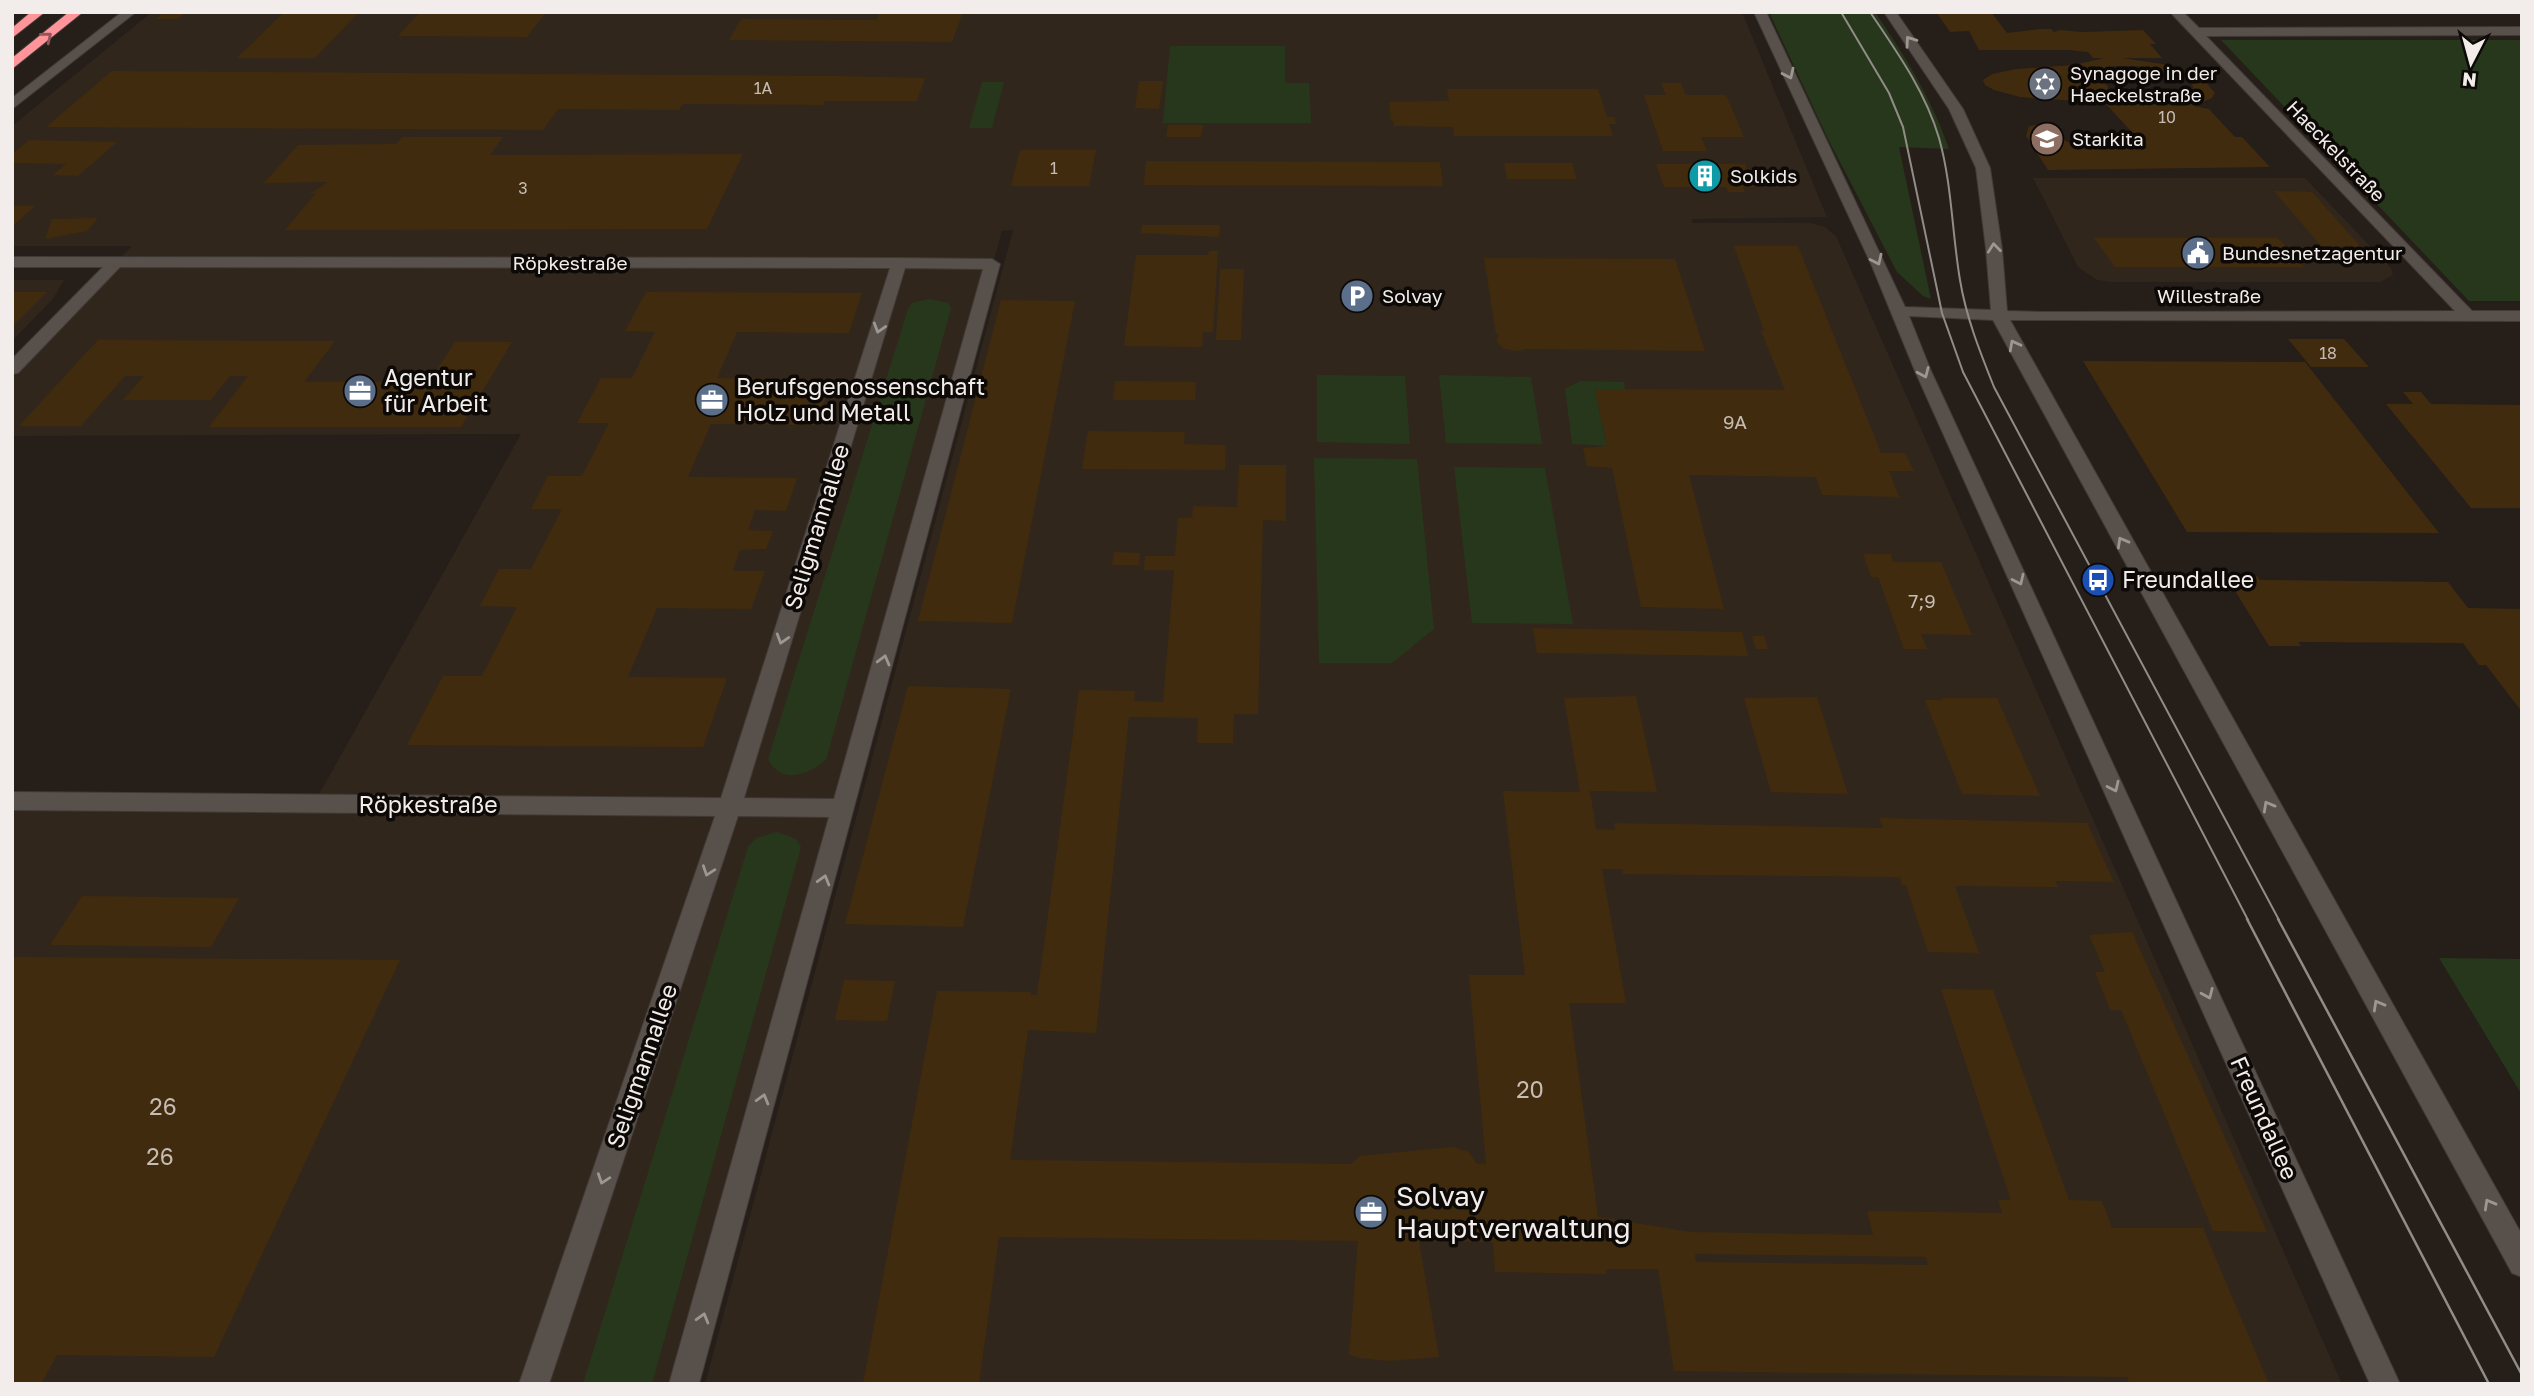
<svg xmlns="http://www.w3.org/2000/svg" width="2534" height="1396" font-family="'Golos Text',sans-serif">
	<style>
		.built { fill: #31261c }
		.green { fill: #27371b }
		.building { fill: #402b0e; fill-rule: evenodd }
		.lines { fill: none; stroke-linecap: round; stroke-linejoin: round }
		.minor-casing { stroke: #403a37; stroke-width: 2 }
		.highway-casing { stroke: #403a37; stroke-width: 2 }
		.minor { fill: #58504a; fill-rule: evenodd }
		.highway { fill: #ff949a; fill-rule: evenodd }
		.tram-far1 { stroke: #928c88; stroke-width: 2 }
		.tram { stroke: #928c88; stroke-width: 2.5 }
		.oneway { stroke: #925558 }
		.oneway2 { stroke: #9d9792 }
		.labels { text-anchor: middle; stroke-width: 7; stroke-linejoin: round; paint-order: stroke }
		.far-number-label { font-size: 16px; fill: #c6bcb3 }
		.far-poi-label { font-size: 19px; fill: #f2edea; stroke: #0c0907; text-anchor: start }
		.far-street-label { font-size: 19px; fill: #f2edea; stroke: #0c0907 }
		.number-label { font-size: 19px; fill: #c6bcb3 }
		.poi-label { font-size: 23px; fill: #f2edea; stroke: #0c0907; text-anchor: start }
		.street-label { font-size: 23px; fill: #f2edea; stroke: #0c0907 }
		.near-number-label { font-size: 23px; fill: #c6bcb3 }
		.near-poi-label { font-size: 28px; fill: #f2edea; stroke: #0c0907; text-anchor: start }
	</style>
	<rect width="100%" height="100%" fill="#251e19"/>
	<path class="built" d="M152 12H1742L1827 217 1692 219V223H1811L1825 227 1836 236 2342 1384H705L1013 230 1002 231 684 1384H12V806L313 805 521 434 12 436V369L132 246H12V126Z
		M2033 178H2305L2391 268 2393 275 2380 282H2111L2097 280 2078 267Z
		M12 280H64L53 299 12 341Z"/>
	<path class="green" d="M1769 12H1875C1905 56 1932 99 1949 149L1899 147 1931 299 1923 296 1897 272 1827 137Z
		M2221 40H2522V301H2469Z
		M1170 46H1285V83H1309L1311 123H1163Z
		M982 82H1004L992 128H969Z
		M929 299 949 303 951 309 826 760C808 775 781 785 768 759L908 309 912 303Z
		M1317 375 1405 376 1410 444 1317 442Z
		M1439 375 1531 377 1542 444 1446 443Z
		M1580 381 1624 382 1625 390H1595L1607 446 1572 444 1565 389Z
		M1314 458 1417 459 1434 629 1392 663H1319Z
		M1454 467 1545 468 1573 624 1472 623Z
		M777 832 796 839 801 847 652 1384H583L748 847 756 838Z
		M2439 958 2522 959V1095Z"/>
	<path class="building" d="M164 12H186L178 19H156Z
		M284 12H359L315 58H237Z
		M420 12H546L527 37 398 36Z
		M880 12H963L952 42 729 40 741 19 877 20Z
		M1936 12H1991L2007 33 2039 29H2051L2054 32 2060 30 2082 32 2143 30 2156 44H2150L2162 58H2122L2163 64 2204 80 2215 93 2212 98 2194 106 2209 109 2235 137H2242L2270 167 2048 170 2026 136 2029 126 2036 125 2052 129 2067 142H2141L2105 103 2020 97 1994 90 1985 85 1983 80 1992 74 2016 69 2074 65 2104 58H2093L2088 52 2068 50H1979L1969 31 1950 32ZM2114 66H2137L2176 74 2192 84 2194 92 2179 99 2152 102 2110 96 2107 93 2108 86 2090 74Z
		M112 71 837 76 925 78 917 101H825L823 105 683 104 679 110 558 109 543 130 46 127Z
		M1139 81H1163L1159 109 1135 108Z
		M1661 83H1681L1686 95H1726L1744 137H1701L1707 151H1663L1644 95H1666Z
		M1447 89H1598L1607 117H1614L1616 124H1609L1613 136H1454L1453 127 1394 126V121H1391L1389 102 1449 101Z
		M1168 125H1203L1201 137H1166Z
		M402 137H503L490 155 743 154 707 229 285 230 316 193 310 194 328 182 264 183 298 145 396 144Z
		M29 140 117 142 78 176 53 175 66 164 12 163V154Z
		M1020 150H1096L1089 186H1011Z
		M1146 161 1440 162 1443 186 1144 185Z
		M1504 163H1572L1577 179H1507Z
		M1656 164H1745L1755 187H1743L1745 192H1728L1726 187H1664Z
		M2274 191 2312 192 2361 247 2321 246Z
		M12 206H35L12 227Z
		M98 218 87 231 45 239 52 219Z
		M1142 225H1220L1219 237 1141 233Z
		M2094 238H2278L2304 267H2115Z
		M1734 246H1798L1881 453H1905L1914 471H1889L1899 497 1822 495 1816 477 1689 475 1724 609 1641 607 1612 468 1587 466 1583 448 1607 446 1595 389 1785 390 1761 331H1764Z
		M1209 251H1218L1213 332H1203L1202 347 1124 346 1136 255H1208Z
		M1484 258 1675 259 1705 351 1527 349 1517 351 1504 349 1496 341 1499 334H1496Z
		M1220 269H1244L1241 340H1216Z
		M12 292H47L12 327Z
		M646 292 862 293 849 333 737 332 717 378 832 379 816 425 711 424 688 477 797 478 786 511 755 510 748 530 773 531 766 549 740 550 733 571H765L751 609 657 608 628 677 727 678 703 747 407 745 443 676H482L517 607 480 606 499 569H531L562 509H531L548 476H582L609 423H577L601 378H632L655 332 625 331Z
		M1001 300 1075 301 1012 623 918 621Z
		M2288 339H2344L2369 367H2311Z
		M98 340 335 341 304 382H429L455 342H512L461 427H209L248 376H230L211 400H123L144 376H125L81 426H19Z
		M2083 361 2305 362 2439 533 2187 532Z
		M1115 381 1196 382 1195 400H1113Z
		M2403 392H2421L2431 404 2522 405V508H2471L2386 404H2413Z
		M1088 431 1185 432 1184 444 1226 445 1225 470 1082 469Z
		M1239 465H1286V521L1263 520 1258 714H1234L1233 743H1197L1198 718 1129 717 1096 1033 1028 1030 1010 1160 1351 1164 1360 1156 1453 1147 1469 1152 1477 1164H1486L1469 975H1525L1503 791 1580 792 1564 698 1636 696 1657 792 1590 791 1596 829 1615 830 1614 823 1883 828 1879 818 2087 823 2114 882 2055 881 2058 887 1955 886 1979 953 1928 952 1906 885H1902L1900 877 1623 874 1622 869H1602L1626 1003H1569L1598 1217 1691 1232 1873 1235 1867 1211 2002 1213 1998 1200H2011L1941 989 1993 990 2069 1200 2102 1201 2112 1228H2203L2269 1384H2129L2127 1377 1674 1371 1658 1269H1606V1274L1495 1272 1493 1242 1419 1241 1439 1357 1389 1361 1360 1358 1349 1355 1358 1241 999 1237 979 1384H863L937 991 1031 992V995H1037L1079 690 1135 691 1134 701 1163 702 1174 570H1144L1145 556H1175L1178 518H1192L1193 506 1237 507ZM1695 1254 1926 1257 1928 1265 1696 1262Z
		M1114 552 1140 553 1139 565H1112Z
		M1863 554H1891L1893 562H1941L1972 635 1921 634 1927 649H1904L1878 577H1871Z
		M2226 576H2257L2260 580 2448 582 2468 608 2522 609V712L2486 665H2479L2463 643 2298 642 2301 646H2269Z
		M1533 628 1742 632 1748 656 1537 653Z
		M1752 636H1764L1768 649H1756Z
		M908 686 1011 689 963 927 845 924Z
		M1817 697 1848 794 1771 792 1744 698Z
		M1942 698H1997L2040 796 1962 794 1925 700H1943Z
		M82 896 239 898 211 947 50 945Z
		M2132 932 2254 1202 2267 1232 2213 1231 2121 1010H2110L2095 972H2105L2089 935Z
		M12 957 400 960 214 1357 57 1355 41 1384H12Z
		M844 980 895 981 887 1021 835 1020Z"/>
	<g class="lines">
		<defs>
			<path id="minor" d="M122 12H136L12 109V98Z
				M1754 12H1766L1905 307 1991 310 1986 249 1976 168 1949 109 1884 12H1896L1963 109 1990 168 2002 249 2007 311 2043 312 2455 311 2170 12H2183L2199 28 2522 27V35L2206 36 2472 311H2522V321L2010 320 2522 1235V1277L2512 1273 1993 320 1909 316 1931 371 2400 1384H2370L1915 371 1872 266Z
				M12 257 899 258 992 259 1000 264 699 1384H669L829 817 738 816 549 1384H519L715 816 12 810V792L721 798 890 268 120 267 18 373 12 374V359L103 267H12ZM905 268 983 269 834 799 744 798Z"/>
			<path id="highway" d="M31 12H45L12 38V28Z
				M69 12H83L12 69V58Z"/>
		</defs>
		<use href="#minor" class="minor-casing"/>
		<use href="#highway" class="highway-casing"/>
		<use href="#minor" class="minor"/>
		<use href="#highway" class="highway"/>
		<path class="tram-far1" d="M1841 12 1889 93 1903 127 1942 313 1963 372 2248 920
			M1870 12C1897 52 1925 91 1939 138 1952 184 1952 233 1960 280 1966 317 1980 352 1994 387L2279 920"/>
		<path class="tram" d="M2247 919 2489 1384
			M2278 919 2522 1375"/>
	</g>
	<defs><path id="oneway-chevron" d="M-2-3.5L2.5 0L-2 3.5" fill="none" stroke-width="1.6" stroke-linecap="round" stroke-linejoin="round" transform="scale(1.75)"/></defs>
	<use class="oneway" href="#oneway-chevron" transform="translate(47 37) rotate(-39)"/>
	<g class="oneway2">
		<use href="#oneway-chevron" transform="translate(1910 41) rotate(-125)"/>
		<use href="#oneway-chevron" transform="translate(1789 74) rotate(65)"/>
		<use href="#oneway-chevron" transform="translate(1994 248) rotate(-96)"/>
		<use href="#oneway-chevron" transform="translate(1877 260) rotate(65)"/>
		<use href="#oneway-chevron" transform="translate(879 328) rotate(107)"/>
		<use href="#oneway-chevron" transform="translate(2014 345) rotate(-118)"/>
		<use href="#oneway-chevron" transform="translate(1924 373) rotate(66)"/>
		<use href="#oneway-chevron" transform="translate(2122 542) rotate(-119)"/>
		<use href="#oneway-chevron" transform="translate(2019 580) rotate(65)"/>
		<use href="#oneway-chevron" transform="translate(782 639) rotate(107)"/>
		<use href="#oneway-chevron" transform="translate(884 660) rotate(-75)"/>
		<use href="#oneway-chevron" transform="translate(2114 787) rotate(65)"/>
		<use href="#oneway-chevron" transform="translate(2268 806) rotate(-119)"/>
		<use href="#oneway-chevron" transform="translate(708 871) rotate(109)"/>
		<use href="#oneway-chevron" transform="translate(824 880) rotate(-74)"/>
		<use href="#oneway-chevron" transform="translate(2208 994) rotate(66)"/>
		<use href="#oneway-chevron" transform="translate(2378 1005) rotate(-119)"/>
		<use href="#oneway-chevron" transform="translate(763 1099) rotate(-74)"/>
		<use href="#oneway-chevron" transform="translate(603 1179) rotate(109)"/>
		<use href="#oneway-chevron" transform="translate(2489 1204) rotate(-119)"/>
		<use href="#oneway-chevron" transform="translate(703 1318) rotate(-74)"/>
	</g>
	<defs>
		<symbol id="synagogue-disc" viewBox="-11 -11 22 22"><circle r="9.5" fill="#6b7280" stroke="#0c0907"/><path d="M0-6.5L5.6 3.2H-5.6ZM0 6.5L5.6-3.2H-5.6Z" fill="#fff"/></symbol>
		<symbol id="school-disc" viewBox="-11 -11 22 22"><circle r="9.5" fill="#8d6e63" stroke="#0c0907"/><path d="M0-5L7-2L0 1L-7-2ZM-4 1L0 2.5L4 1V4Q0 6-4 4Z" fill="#fff"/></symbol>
		<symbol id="building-disc" viewBox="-11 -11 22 22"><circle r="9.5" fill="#0f9aa8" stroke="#0c0907"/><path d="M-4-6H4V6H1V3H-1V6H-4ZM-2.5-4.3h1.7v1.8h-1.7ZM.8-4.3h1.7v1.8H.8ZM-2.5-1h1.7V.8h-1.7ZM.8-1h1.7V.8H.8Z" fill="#fff"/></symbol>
		<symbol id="civic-disc" viewBox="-11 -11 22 22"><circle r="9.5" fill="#5c6f8a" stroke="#0c0907"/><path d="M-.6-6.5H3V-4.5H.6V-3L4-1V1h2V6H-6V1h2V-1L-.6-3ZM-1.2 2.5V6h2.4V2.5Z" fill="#fff"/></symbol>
		<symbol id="parking-disc" viewBox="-11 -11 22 22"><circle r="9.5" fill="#5c6f8a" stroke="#0c0907"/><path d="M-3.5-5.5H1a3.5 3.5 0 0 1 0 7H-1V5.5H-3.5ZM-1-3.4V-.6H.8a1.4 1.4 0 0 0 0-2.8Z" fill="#fff"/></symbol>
		<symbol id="office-disc" viewBox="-11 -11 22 22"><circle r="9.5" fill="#5c6f8a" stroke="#0c0907"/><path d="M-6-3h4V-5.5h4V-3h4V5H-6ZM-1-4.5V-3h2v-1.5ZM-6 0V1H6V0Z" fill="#fff"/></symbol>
		<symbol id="bus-disc" viewBox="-11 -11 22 22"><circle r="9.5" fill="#1a4fb4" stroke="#0c0907"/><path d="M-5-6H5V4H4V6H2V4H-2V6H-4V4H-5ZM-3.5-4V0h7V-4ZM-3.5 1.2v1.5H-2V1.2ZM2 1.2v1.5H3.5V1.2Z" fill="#fff"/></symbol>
	</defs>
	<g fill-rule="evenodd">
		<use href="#synagogue-disc" x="2026" y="65" width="38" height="38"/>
		<use href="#school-disc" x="2028" y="120" width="38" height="38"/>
		<use href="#building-disc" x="1686" y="157" width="38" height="38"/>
		<use href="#civic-disc" x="2179" y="234" width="38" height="38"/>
		<use href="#parking-disc" x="1338" y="277" width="38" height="38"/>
		<use href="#office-disc" x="341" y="372" width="38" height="38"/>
		<use href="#office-disc" x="693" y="381" width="38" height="38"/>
		<use href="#bus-disc" x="2079" y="561" width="38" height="38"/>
		<use href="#office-disc" x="1352" y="1193" width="38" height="38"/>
	</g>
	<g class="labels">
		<g class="far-number-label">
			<text x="763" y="94">1A</text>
			<text x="2167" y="123">10</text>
			<text x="1054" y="174">1</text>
			<text x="523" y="194">3</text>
			<text x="2328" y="359">18</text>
		</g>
		<g class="far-poi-label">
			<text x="2070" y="80">Synagoge in der<tspan x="2070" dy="22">Haeckelstraße</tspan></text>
			<text x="2072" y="146">Starkita</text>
			<text x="1730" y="183">Solkids</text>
			<text x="2222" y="260">Bundesnetzagentur</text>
			<text x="1382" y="303">Solvay</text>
		</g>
		<g class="far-street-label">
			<text transform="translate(2336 151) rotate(46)" y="7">Haeckelstraße</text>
			<text x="570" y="270">Röpkestraße</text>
			<text x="2209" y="303">Willestraße</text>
		</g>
		<g class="number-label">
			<text x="1735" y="429">9A</text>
			<text x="1922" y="608">7;9</text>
		</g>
		<g class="poi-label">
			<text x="384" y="386">Agentur<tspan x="384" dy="26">für Arbeit</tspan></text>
			<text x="736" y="395">Berufsgenossenschaft<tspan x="736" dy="26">Holz und Metall</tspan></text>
			<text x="2122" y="588">Freundallee</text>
		</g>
		<g class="street-label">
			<text transform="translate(817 527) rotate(-73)" y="8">Seligmannallee</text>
			<text x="428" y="813">Röpkestraße</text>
			<text transform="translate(642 1066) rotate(-71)" y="8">Seligmannallee</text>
			<text transform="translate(2264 1118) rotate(66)" y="8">Freundallee</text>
		</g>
		<g class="near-number-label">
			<text x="1530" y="1098">20</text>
			<text x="163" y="1115">26</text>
			<text x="160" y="1165">26</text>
		</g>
		<g class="near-poi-label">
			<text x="1396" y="1206">Solvay<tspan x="1396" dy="32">Hauptverwaltung</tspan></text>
		</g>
	</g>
	<rect width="2534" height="1396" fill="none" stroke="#f2edea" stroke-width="28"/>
	<g transform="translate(2471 63) rotate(186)" stroke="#0c0907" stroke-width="5" paint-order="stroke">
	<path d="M0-5L12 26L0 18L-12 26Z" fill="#f2edea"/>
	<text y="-10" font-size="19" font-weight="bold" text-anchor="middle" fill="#f2edea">N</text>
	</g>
</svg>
